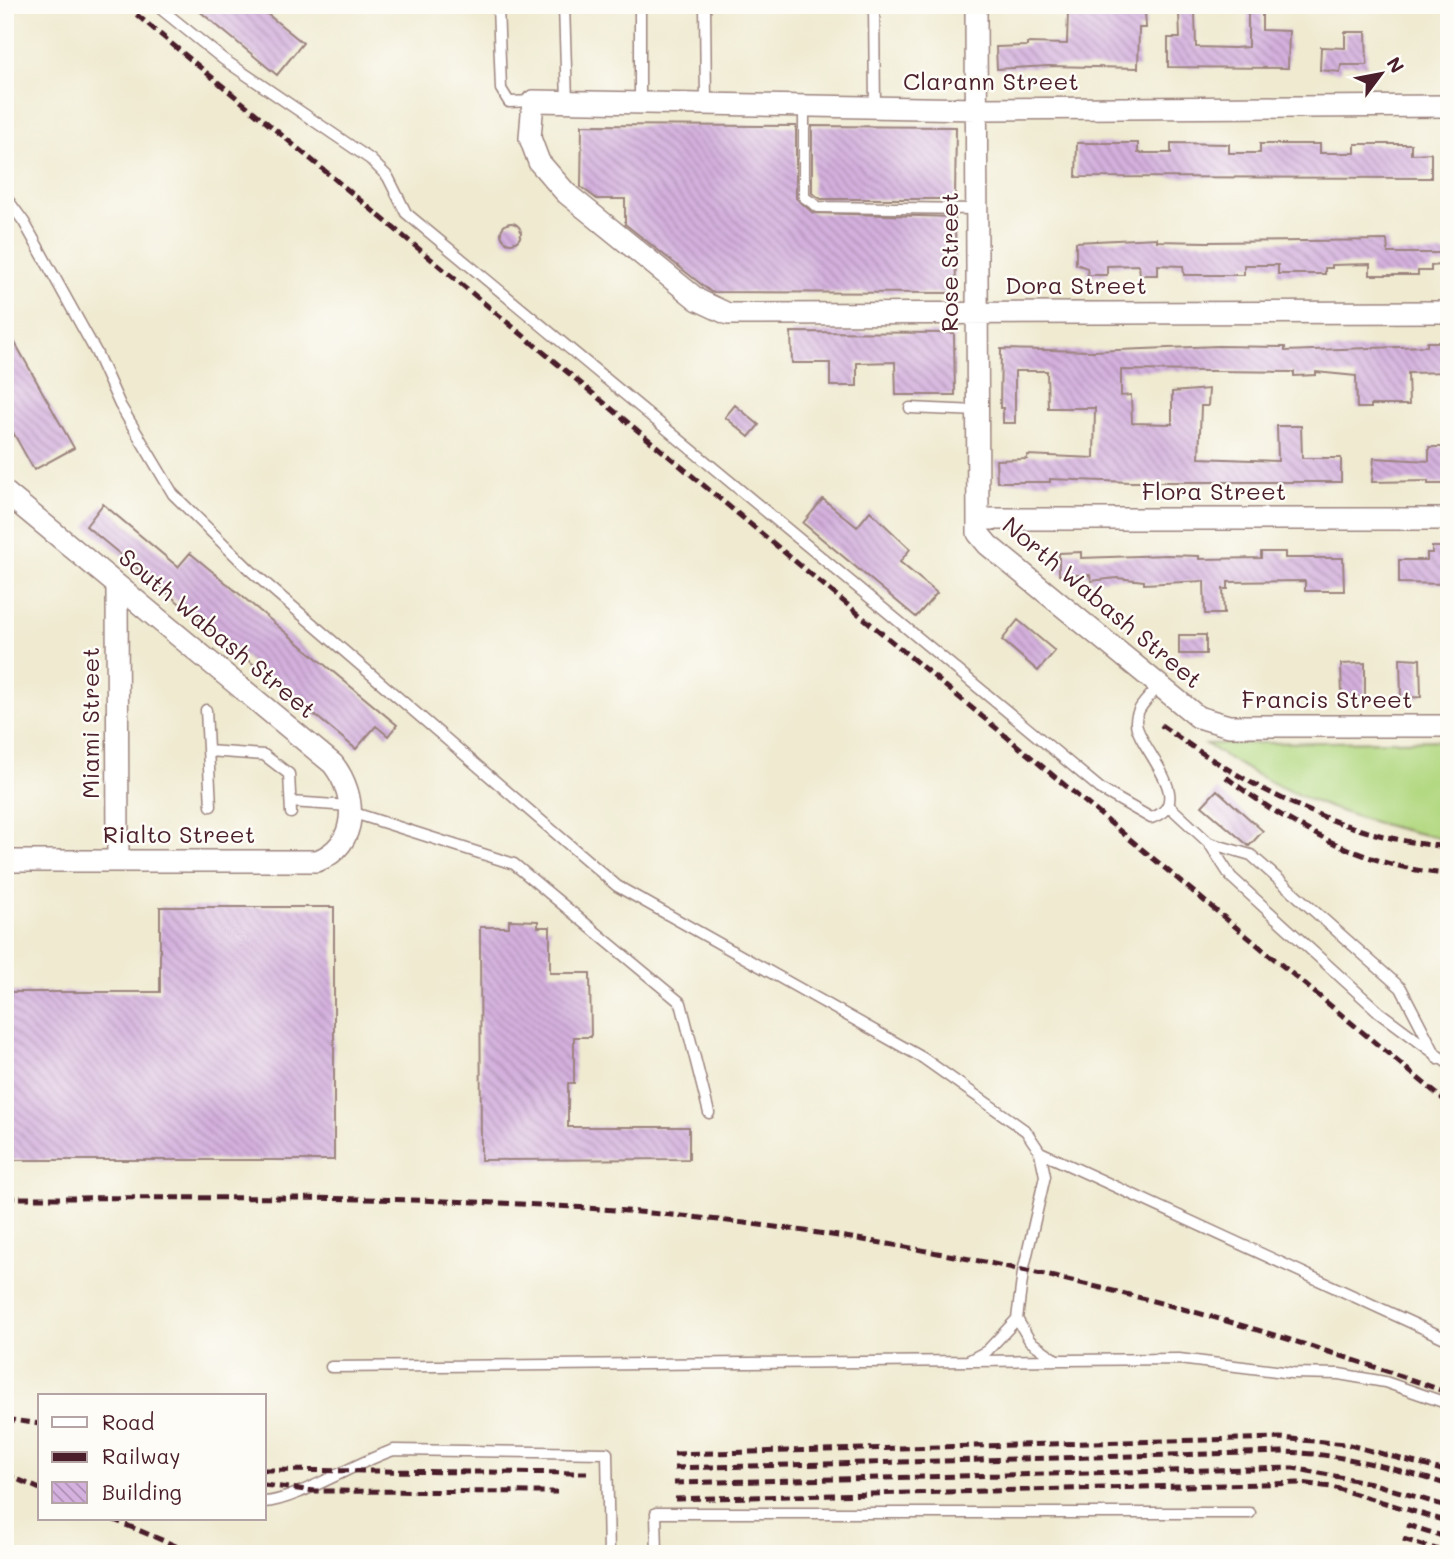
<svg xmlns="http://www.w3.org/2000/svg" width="1454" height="1559" font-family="Mali,sans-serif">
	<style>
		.grass { fill: #b4d983; stroke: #7f7c57; stroke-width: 2 }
		.building { fill: url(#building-back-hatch) }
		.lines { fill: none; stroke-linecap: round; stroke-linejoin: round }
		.lane-casing { stroke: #9c847e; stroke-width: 13 }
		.street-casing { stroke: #9c847e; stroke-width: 24 }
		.lane { stroke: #fff; stroke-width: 10 }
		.street { stroke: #fff; stroke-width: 21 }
		.rail { stroke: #4a1f2b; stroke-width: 5; stroke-dasharray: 10 5; stroke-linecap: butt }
		.labels { text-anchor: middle; stroke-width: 5; stroke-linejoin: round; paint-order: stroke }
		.street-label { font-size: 24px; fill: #4a1f2b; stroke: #fdfcf7 }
	</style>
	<defs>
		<pattern id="building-back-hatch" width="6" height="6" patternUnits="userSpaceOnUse" patternTransform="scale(1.75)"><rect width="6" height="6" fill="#d4b1de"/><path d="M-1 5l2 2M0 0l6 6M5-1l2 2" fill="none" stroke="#ae8fb4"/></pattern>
	</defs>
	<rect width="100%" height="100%" fill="#fdfcf7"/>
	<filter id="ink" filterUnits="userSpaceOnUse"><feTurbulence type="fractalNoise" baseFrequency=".0143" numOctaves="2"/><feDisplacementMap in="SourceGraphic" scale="14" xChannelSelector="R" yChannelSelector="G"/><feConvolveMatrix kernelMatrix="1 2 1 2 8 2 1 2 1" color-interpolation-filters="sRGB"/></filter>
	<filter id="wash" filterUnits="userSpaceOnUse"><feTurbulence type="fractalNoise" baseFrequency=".00686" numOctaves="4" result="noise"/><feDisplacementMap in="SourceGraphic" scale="28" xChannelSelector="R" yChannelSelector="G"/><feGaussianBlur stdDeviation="1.57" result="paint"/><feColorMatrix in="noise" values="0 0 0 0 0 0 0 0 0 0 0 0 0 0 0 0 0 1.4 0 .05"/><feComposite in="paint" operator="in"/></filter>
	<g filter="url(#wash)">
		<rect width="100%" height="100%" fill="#efead0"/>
		<path class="grass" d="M1449 740V840C1358 822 1283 796 1206 744Z"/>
		<g id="blocks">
			<path class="building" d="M192 5H256L303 43 277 75Z
				M1068 11H1145L1146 28H1139L1138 68 1049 66 997 69 996 47 1027 46V43L1067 44Z
				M1248 11H1262V30L1289 31 1288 68 1168 67V38H1180L1179 12H1195L1196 47 1234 48 1248 47Z
				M1345 32H1366L1367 65H1341L1340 72 1320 70 1321 47 1345 48Z
				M582 125 796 126V198L813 213 955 217 956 293 711 292 625 224V199H597L581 187Z
				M812 126 956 127 955 199H821L812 193Z
				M1077 143H1138V153H1171V143L1229 144V153H1260V144H1320V153H1355V144H1411V154L1431 153V178L1076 177Z
				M501 233a10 10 0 1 1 20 0a10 10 0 1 1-20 0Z
				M1157 238V241L1206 242 1387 240 1388 253H1449V264L1431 266V271H1418V275H1370V264L1332 265V268H1325V274H1278V265H1244V275H1184L1183 266 1158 265V275H1140L1139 265 1107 266V275H1088L1087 268 1076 264V242Z
				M5 325 74 448 34 470 5 418Z
				M791 332 954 333 955 395H896L895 362 857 363V386H830V363H792Z
				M1427 342H1446L1447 372 1408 373 1409 405H1371V408H1357L1356 376 1316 372V375L1294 376V372L1121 370V396L1131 395 1132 423 1172 424V392L1209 389 1208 406H1201L1199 458 1278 461 1277 426H1301L1302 458H1341V482H1131L1050 479V482H997L996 460 1027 459V455L1094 458 1095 408H1048L1047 371H1015V423H1003V408H1000L1001 349 1094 351 1218 346 1285 347V351L1427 346Z
				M735 405 759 425 749 437 725 417Z
				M1429 447H1447V484H1428V481L1372 482 1374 458 1429 461Z
				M823 499 857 527 870 511 910 549 900 562 937 593 916 617 803 523Z
				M103 504 178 567 190 553 397 725 388 736 376 726 356 749 86 526Z
				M1432 547H1445L1448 584 1399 583V560H1427V553H1432Z
				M1081 552V558L1167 555 1199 556V559L1261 558V552H1285V558H1343L1344 591H1305V581L1228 582V589H1223L1224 614H1205L1204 581 1144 584V581L1117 578 1091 581 1090 575H1059V553Z
				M1018 620 1055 651 1038 671 1002 640Z
				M1179 635H1206V654H1179Z
				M1400 658 1420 659 1421 697 1401 698Z
				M1365 663V697H1342L1341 664Z
				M1217 790 1263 831 1249 846 1202 806Z
				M160 907H334V1160H5V992H160Z
				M509 920 538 921V927H550V973H590L591 1037H574V1083H568V1127H689V1159L481 1160 480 927H509Z"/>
		</g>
	</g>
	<g filter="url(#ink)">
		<use href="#blocks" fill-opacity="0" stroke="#9c847e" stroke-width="2"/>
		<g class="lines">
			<defs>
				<path id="lane" d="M156 5 223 59 370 159 388 177 406 213 1102 790 1151 818C1199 802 1138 748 1136 723 1135 708 1151 696 1159 686
					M498 5 501 89 509 102 533 101
					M564 5 567 101
					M705 5 706 105
					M874 5 875 107
					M640 103V5
					M804 106V197L818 207 976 209
					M5 196 24 222 96 352 120 405 173 494 250 570 617 886 923 1058 1026 1131 1040 1152 1045 1176 1023 1272 1017 1319 987 1351 968 1361
					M910 408 978 411
					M206 710 211 806
					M208 751 264 755 289 774 291 813
					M291 802 350 806
					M1168 805 1209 843 1251 855 1401 988 1438 1059
					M351 812 514 864 681 1003 709 1113
					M1209 843 1231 877 1379 1012 1449 1064
					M1040 1152 1449 1340
					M1017 1319 1030 1341 1055 1359
					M331 1367 1179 1359 1292 1373 1339 1374 1385 1382 1449 1404
					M264 1502C295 1501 358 1461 394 1450L607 1453 609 1554
					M657 1554 656 1513H1250"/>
				<path id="street" d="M976 5 978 533 988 545 1198 717 1229 726H1449
					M1449 106 977 109 533 101 530 138 539 162 566 193 698 300 728 314 1449 312
					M5 492 333 764C358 796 359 845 317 861H5
					M978 519H1449
					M117 585 118 861"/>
			</defs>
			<use href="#lane" class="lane-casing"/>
			<use href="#street" class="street-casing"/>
			<use href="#lane" class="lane"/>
			<use href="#street" class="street"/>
			<path class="rail" d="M125 5 1449 1104
				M1161 725C1246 786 1342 838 1449 847
				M1226 777C1288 825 1369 869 1449 874
				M5 1198C194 1198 384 1195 572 1207 871 1226 1168 1291 1449 1393
				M5 1419 40 1424
				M674 1454 1280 1438 1346 1444 1449 1472
				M674 1468 1284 1452C1342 1454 1394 1468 1449 1485
				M264 1470 587 1473
				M5 1474 40 1489
				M674 1483 1293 1468 1371 1483 1449 1507
				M264 1485 315 1491 557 1492
				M675 1499 1300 1483 1332 1487 1449 1522
				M112 1519 195 1554
				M1407 1525 1449 1538
				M1403 1539 1449 1553
				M1402 1552 1407 1554"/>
		</g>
	</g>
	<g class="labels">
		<g class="street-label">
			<text x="991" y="90">Clarann Street</text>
			<text transform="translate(950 262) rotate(-90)" y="8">Rose Street</text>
			<text x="1076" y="294">Dora Street</text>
			<text x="1214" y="500">Flora Street</text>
			<text transform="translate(1102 603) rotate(40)" y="8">North Wabash Street</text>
			<text transform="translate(217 634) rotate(40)" y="8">South Wabash Street</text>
			<text x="1327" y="708">Francis Street</text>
			<text transform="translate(91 723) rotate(-90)" y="8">Miami Street</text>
			<text x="179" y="843">Rialto Street</text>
		</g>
	</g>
	<rect width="1454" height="1559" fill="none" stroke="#fdfcf7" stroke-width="28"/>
	<rect x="38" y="1394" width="228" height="126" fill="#fdfcf7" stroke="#b5a4a5" stroke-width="2"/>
	<rect x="52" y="1417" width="35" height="10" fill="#ffffff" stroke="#b5a4a5" stroke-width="2"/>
	<text x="102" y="1430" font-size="21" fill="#4a1f2b">Road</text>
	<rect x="52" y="1452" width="35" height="10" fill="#4a1f2b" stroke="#b5a4a5" stroke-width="2"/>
	<text x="102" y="1464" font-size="21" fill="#4a1f2b">Railway</text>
	<rect x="52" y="1482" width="35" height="21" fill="url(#building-back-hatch)" stroke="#b5a4a5" stroke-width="2"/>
	<text x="102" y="1500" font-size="21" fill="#4a1f2b">Building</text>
	<g transform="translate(1381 74) rotate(58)" stroke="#fdfcf7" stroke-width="5" paint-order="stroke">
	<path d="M0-5L12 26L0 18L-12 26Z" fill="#4a1f2b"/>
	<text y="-10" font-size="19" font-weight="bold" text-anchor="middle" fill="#4a1f2b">N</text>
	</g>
</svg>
